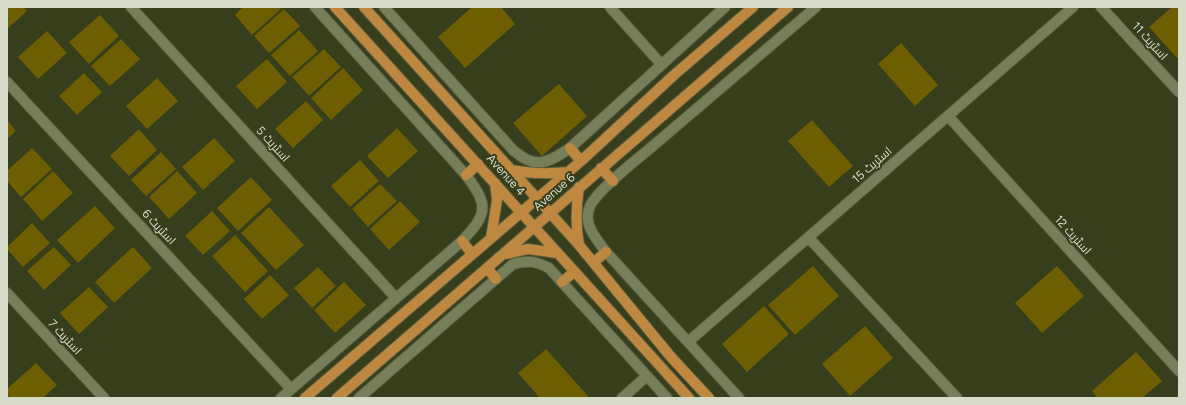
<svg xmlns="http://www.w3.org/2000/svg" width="1186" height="405" font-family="Figtree,Cairo,sans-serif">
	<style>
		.building { fill: #6c5e01 }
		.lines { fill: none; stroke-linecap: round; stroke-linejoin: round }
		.minor-casing { stroke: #565c3d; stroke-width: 12 }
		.major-casing { stroke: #565c3d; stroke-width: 12 }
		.minor { stroke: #767f5a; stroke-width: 10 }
		.major { stroke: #bf8841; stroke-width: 10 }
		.labels { text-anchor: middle; stroke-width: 4; stroke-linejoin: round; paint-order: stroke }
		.street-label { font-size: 12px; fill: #d7dcc8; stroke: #373e1b }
	</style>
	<rect width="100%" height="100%" fill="#373e1b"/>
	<path class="building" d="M7 7H24L27 11 7 29Z
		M243 7H283L252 35 235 15Z
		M472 7H501L515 24 465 68 438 37Z
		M1172 7H1179V57L1177 58 1149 27Z
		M284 9 300 26 269 53 254 36Z
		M100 15 119 36 89 64 69 42Z
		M299 30 318 51 290 76 271 55Z
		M47 31 67 53 38 79 18 57Z
		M121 39 140 59 110 86 91 66Z
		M901 43 938 85 915 106 878 64Z
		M324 49 341 67 309 96 292 77Z
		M267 59 287 82 257 109 236 86Z
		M343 68 363 90 331 120 311 98Z
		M84 73 102 92 77 115 59 96Z
		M157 78 178 101 147 129 126 106Z
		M559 84 587 116 542 156 513 123Z
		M306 101 323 120 293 148 275 129Z
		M7 120 16 131 7 139Z
		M812 120 853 166 829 187 788 141Z
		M397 128 418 151 388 178 367 156Z
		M139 129 157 150 129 176 110 156Z
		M214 138 235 161 203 190 182 167Z
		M32 148 52 169 21 197 7 181V171Z
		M161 152 176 169 146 196 131 180Z
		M360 160 379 181 350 207 331 186Z
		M53 171 73 193 42 221 23 199Z
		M177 171 197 193 169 219 149 197Z
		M251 177 272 200 238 231 217 208Z
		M380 184 397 201 368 227 352 209Z
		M400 201 420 222 389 250 370 229Z
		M95 206 115 228 78 263 57 240Z
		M269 207 304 245 276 270 241 233Z
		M212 211 230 231 203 255 185 236Z
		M32 223 50 243 23 267 7 249V247Z
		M235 235 268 271 245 292 212 256Z
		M54 247 71 265 44 290 27 271Z
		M133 247 152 268 114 303 95 282Z
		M813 266 839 296 795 335 768 305Z
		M1057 266 1084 296 1042 333 1015 303Z
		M318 267 336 286 312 308 294 288Z
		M270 275 289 295 262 319 244 299Z
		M344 282 366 305 335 333 314 310Z
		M89 287 108 307 79 334 60 313Z
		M764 306 789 334 747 372 722 344Z
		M865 326 893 358 850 396 822 364Z
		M546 349 588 396 586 398H540L518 373Z
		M1136 352 1162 381 1142 398H1098L1092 391Z
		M36 363 57 385 43 398H10L7 394V389Z"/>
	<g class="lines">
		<defs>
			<path id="minor" d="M131 7 396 298
				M384 7 513 150C535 170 548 163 570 148L725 7
				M610 7 661 64
				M1101 7 1179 92
				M7 82 291 389
				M948 116 1179 371
				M809 238 957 398
				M7 293 104 398
				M688 342 1073 7
				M281 398 462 241C488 213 489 206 466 175L315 7
				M359 398 513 264C527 260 536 261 549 268L667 398
				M622 398 647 376
				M739 398 606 252C596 238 582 224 590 206 598 189 639 158 654 145 708 99 762 53 816 7"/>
			<path id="major" d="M335 7 689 398
				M364 7 579 245 671 357 709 398
				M570 148 581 161
				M601 168 613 181
				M511 170C531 174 548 174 568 172
				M466 175 478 164
				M579 187C576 207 575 224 579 245
				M491 238 497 200 495 183
				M462 241 472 254
				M506 254 528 249 557 253
				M594 262 606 252
				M487 268 496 279
				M562 282 574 272
				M305 398 581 161 674 75 753 7
				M337 398 788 7"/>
		</defs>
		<use href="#minor" class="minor-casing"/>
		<use href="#major" class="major-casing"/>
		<use href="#minor" class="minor"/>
		<use href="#major" class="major"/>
	</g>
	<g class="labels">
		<g class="street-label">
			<text transform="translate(1150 41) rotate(48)" y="4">اسٹریٹ 11</text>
			<text transform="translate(273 144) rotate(48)" y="4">اسٹریٹ 5</text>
			<text transform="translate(872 165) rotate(-41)" y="4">اسٹریٹ 15</text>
			<text transform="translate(506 175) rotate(48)" y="4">Avenue 4</text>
			<text transform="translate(554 192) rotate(-41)" y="4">Avenue 6</text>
			<text transform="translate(159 227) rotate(47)" y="4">اسٹریٹ 6</text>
			<text transform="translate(1073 235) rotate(48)" y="4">اسٹریٹ 12</text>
			<text transform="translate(65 337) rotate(47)" y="4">اسٹریٹ 7</text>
		</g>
	</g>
	<rect width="1186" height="405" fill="none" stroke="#d7dcc8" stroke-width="16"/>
</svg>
